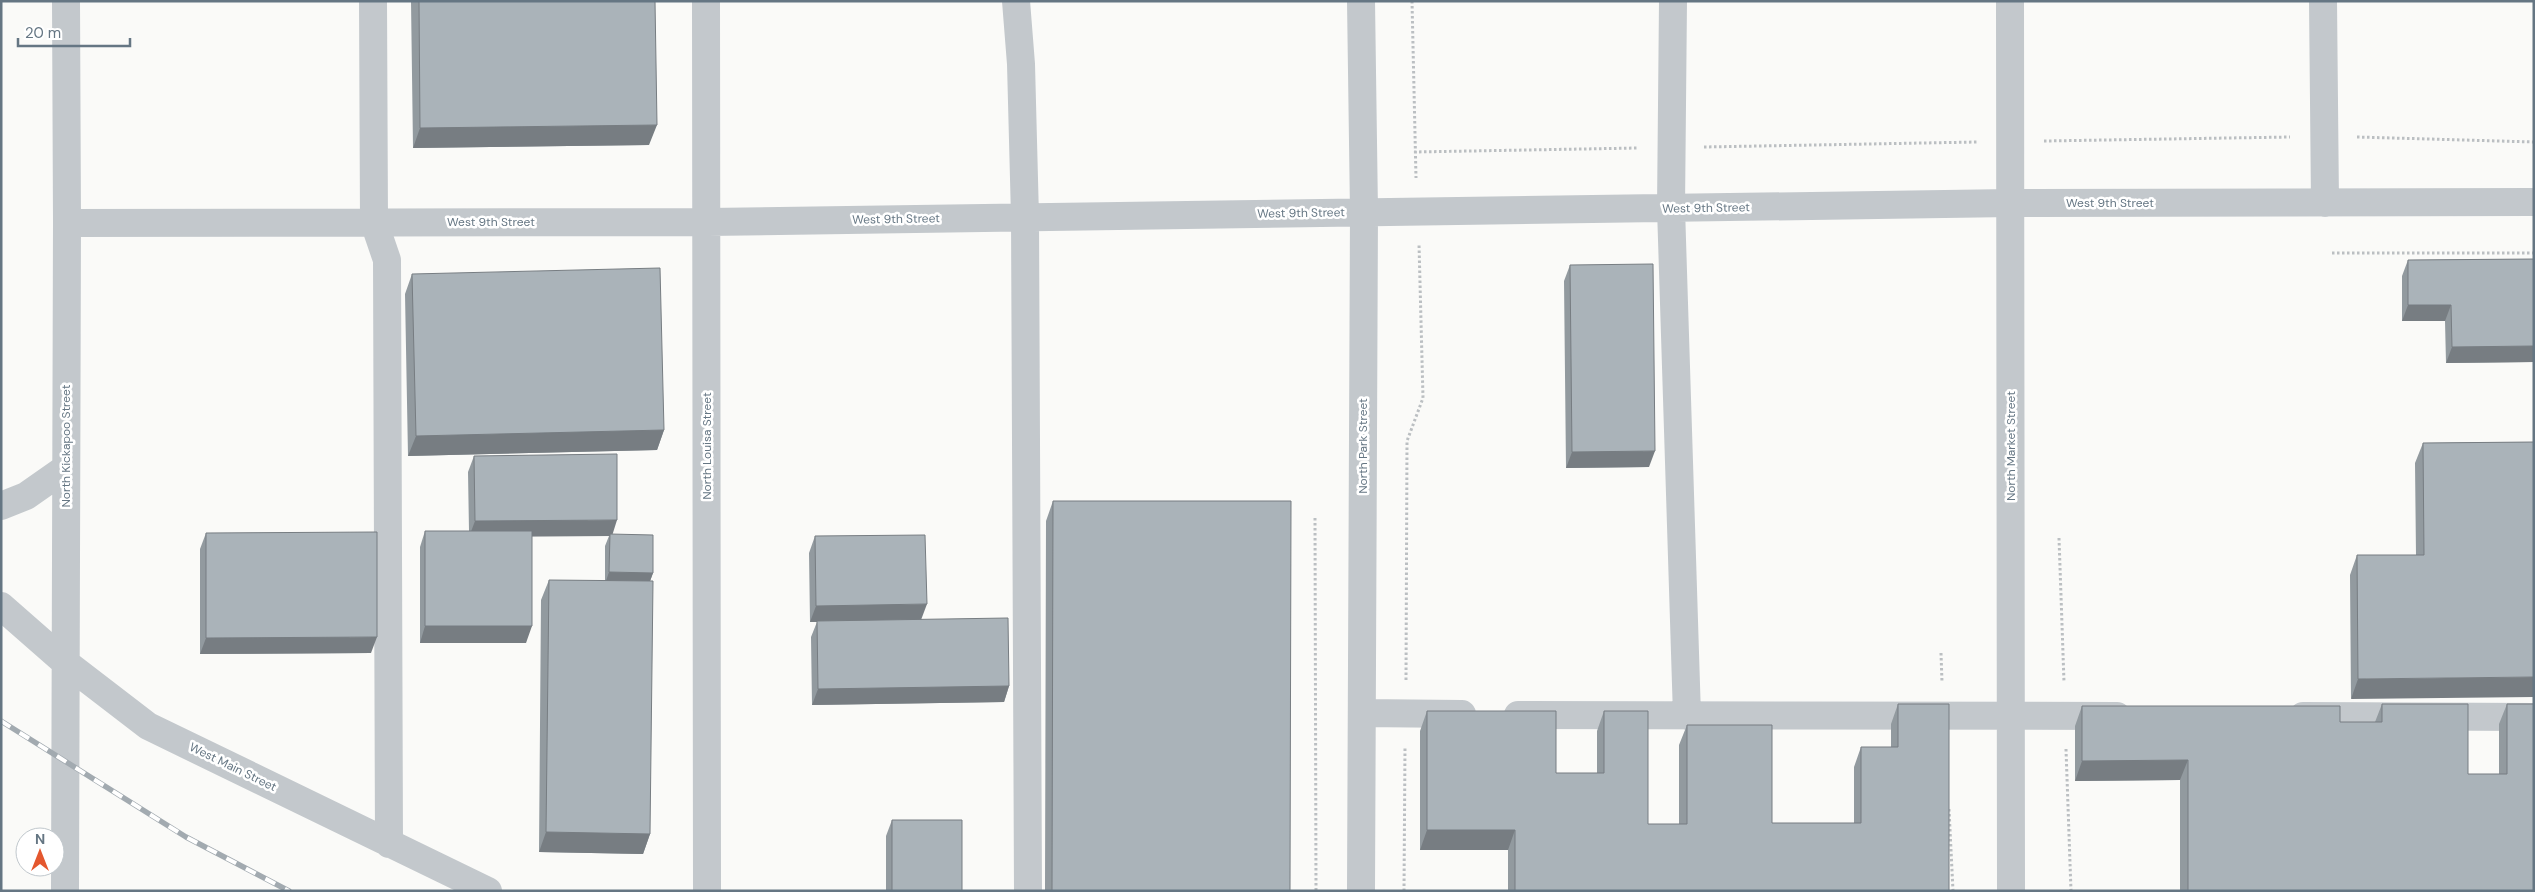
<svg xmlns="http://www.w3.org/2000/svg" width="2535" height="892" font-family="'DM Sans',sans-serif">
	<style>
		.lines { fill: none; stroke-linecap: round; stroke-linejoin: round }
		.path { stroke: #bbbfc2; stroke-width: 3; stroke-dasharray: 2.5 2.5; stroke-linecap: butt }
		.minor { stroke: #c3c8cc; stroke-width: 28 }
		.rail-casing { stroke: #a2aab0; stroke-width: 5.5 }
		.rail { stroke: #fff; stroke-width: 4; stroke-dasharray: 11; stroke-linecap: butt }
		.wall { fill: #929a9f }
		.shaded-wall { fill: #777d82 }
		.building { fill: #aab3b9; stroke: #777d82 }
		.labels { text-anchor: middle; stroke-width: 5; stroke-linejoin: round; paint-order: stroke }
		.street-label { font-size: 12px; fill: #657683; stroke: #fff }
	</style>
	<rect width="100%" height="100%" fill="#fafaf8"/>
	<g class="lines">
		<path class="path" d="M1412 1 1416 178
			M2357 137 2534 142
			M2044 141 2290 137
			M1704 147 1978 142
			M1414 152 1638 148
			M2332 253H2534
			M1315 518 1316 891
			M2059 538 2064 682
			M1941 653 1942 682
			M1406 680 1407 441 1423 398 1419 244
			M2066 749 2071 891
			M1949 809 1953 891
			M1404 891 1405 746"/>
		<path class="minor" d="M373 1 374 222 387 260 389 844
			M706 1 707 891
			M1016 1 1021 64 1025 217 1028 891
			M1361 1 1364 212 1361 891
			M1673 1 1671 208 1687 716
			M2010 1 2011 891
			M2323 1 2325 203
			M67 223 708 222 2011 203 2534 202
			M1 506 26 496 66 468
			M1 606 66 663 148 726 488 891
			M1362 713 1462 714
			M1518 715 2117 716
			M2303 716 2534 717
			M65 891 67 223 66 1"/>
		<defs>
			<path id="rail" d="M1 721 186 837 289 891"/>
		</defs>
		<use href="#rail" class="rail-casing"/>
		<use href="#rail" class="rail"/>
	</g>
	<path class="wall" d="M411 1H655L649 145 413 148Z
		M2534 259V362L2446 363 2445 321H2402V276L2408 260Z
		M1570 265 1649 467 1566 468 1564 281Z
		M412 274 664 430 657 450 408 456 405 294Z
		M2534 442 2351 699 2350 575 2357 555H2416L2415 463 2423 443Z
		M474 456 612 534 653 573 650 581V834L643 854 539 852 541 600 549 580 605 581V546L609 536H532L526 643H420V547L425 531H469L468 472Z
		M1053 501 1290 891H1045L1046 521Z
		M206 533 371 653 200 654V549Z
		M815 536 921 619 1009 686 1004 702 812 705 811 637 817 622H810L809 553Z
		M1898 704 1949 891H1508V850H1420V731L1427 711 1556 773H1597V731L1604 711 1648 824H1679V745L1687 725 1772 823H1854V767L1861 747H1891V724Z
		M2382 704 2468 774H2499V724L2507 704 2534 891H2180V780L2075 781V726L2082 706 2340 722H2375Z
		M892 820 962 891H886V836Z"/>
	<path class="shaded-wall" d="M657 125 649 145 413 148 420 128Z
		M2408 305H2451L2445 321H2402Z
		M2534 346V362L2446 363 2452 347Z
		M664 430 657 450 408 456 416 436Z
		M1655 451 1649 467 1566 468 1572 452Z
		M617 520 612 536 469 537 475 521Z
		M609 572 653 573 649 584H605Z
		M927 604 921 620 810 622 816 606Z
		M425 626H532L526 643H420Z
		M377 637 371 653 200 654 206 638Z
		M2534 677V697L2351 699 2358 679Z
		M1009 686 1004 702 812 705 818 689Z
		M2188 760 2180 780 2075 781 2082 761Z
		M1427 830H1515L1508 850H1420Z
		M546 832 650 834 643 854 539 852Z"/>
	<path class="building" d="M419 1H655L657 125 420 128Z
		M2534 259V346L2452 347 2451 305H2408V260Z
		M1653 264 1655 451 1572 452 1570 265Z
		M660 268 664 430 416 436 412 274Z
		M2534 442V677L2358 679 2357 555H2424L2423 443Z
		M617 454V520L475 521 474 456Z
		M1053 501H1291L1290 891H1052Z
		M425 531H532V626H425Z
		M377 532V637L206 638V533Z
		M610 534 653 535V573L609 572Z
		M925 535 927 604 816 606 815 536Z
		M549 580 653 581 650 834 546 832Z
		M1008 618 1009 686 818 689 817 621Z
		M1898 704H1949V891H1515V830H1427V711H1556V773H1604V711H1648V824H1687V725H1772V823H1861V747H1898Z
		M2382 704H2468V774H2507V704H2534V891H2188V760L2082 761V706H2340V722H2382Z
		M892 820H962V891H892Z"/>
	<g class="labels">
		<g class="street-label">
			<text x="2110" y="207">West 9th Street</text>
			<text transform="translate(1706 208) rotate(-1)" y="4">West 9th Street</text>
			<text transform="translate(1301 213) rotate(-1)" y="4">West 9th Street</text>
			<text transform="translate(896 219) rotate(-1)" y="4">West 9th Street</text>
			<text x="491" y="226">West 9th Street</text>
			<text transform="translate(66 446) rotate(-90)" y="4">North Kickapoo Street</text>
			<text transform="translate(707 446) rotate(-90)" y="4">North Louisa Street</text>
			<text transform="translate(1363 446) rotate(-90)" y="4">North Park Street</text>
			<text transform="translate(2011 446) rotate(-90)" y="4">North Market Street</text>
			<text transform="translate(233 767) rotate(26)" y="4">West Main Street</text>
		</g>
	</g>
	<rect width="2535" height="892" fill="none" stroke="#657683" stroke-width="5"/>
	<g transform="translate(40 852)"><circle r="24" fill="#ffffff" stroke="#c1c8cd"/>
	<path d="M0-4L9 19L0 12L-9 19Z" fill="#e4572e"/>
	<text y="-8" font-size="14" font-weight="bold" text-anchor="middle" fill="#657683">N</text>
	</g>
	<path d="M18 38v8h112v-8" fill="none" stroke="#657683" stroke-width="2.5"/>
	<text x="25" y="38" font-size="15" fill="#657683" stroke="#ffffff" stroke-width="4" paint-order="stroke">20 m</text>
</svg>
